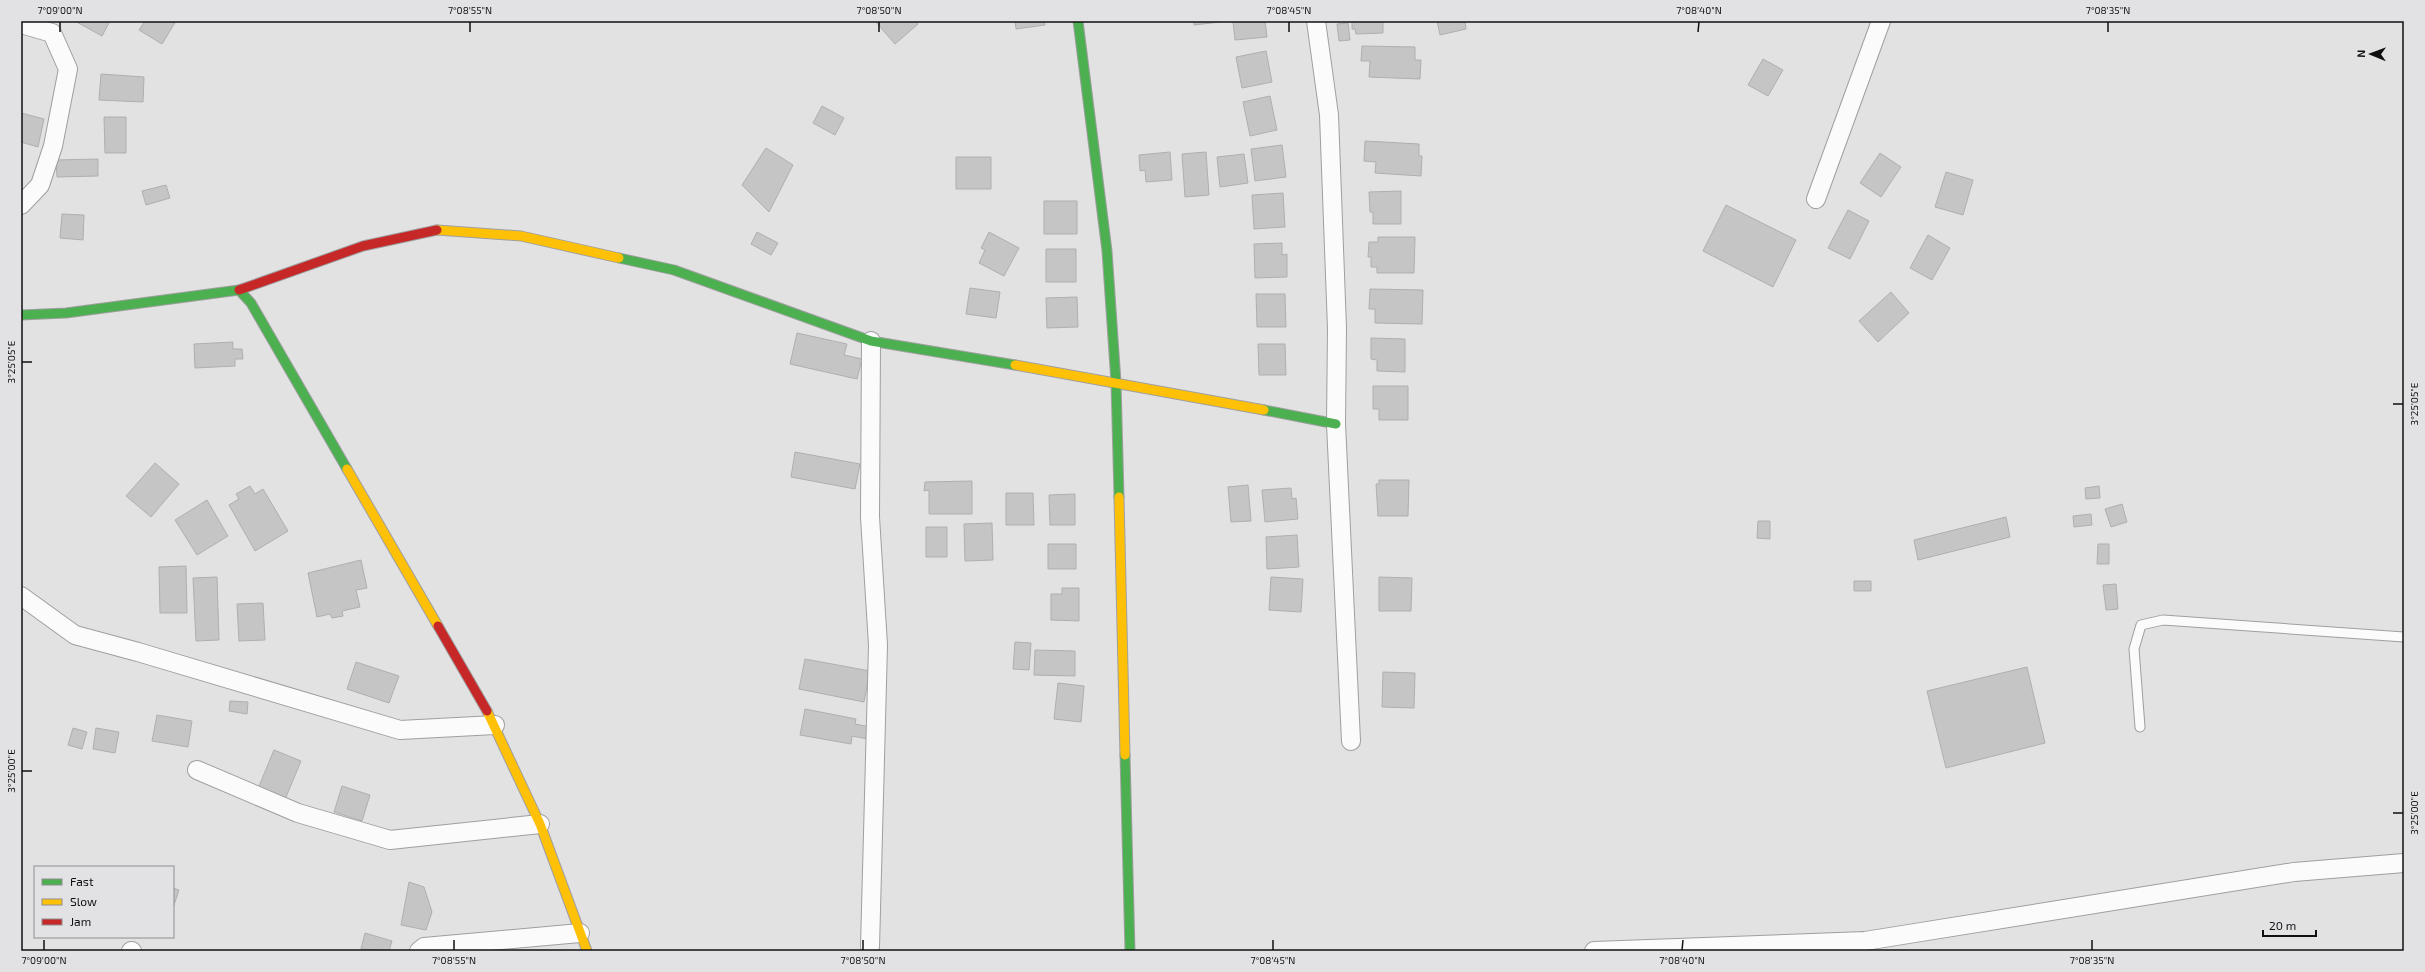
<svg xmlns="http://www.w3.org/2000/svg" width="2425" height="972" font-family="'Exo 2',sans-serif">
	<style>
		.building { fill: #c5c5c6; stroke: #afafb0 }
		.lines { fill: none; stroke-linecap: round; stroke-linejoin: round }
		.lane-casing { stroke: #9f9fa0; stroke-width: 11 }
		.street-casing { stroke: #9f9fa0; stroke-width: 20 }
		.fast-casing { stroke: #9f9fa0; stroke-width: 11 }
		.slow-casing { stroke: #9f9fa0; stroke-width: 11 }
		.jam-casing { stroke: #9f9fa0; stroke-width: 11 }
		.lane { stroke: #fbfbfb; stroke-width: 9 }
		.street { stroke: #fbfbfb; stroke-width: 18 }
		.fast { stroke: #4caf50; stroke-width: 9 }
		.slow { stroke: #ffc107; stroke-width: 9 }
		.jam { stroke: #c62828; stroke-width: 9 }
		.ticks { fill: none; stroke: #101011; stroke-width: 1.5 }
		.neatline { fill: none; stroke: #101011; stroke-width: 1.5 }
		.ticks-label { font-size: 10px; text-anchor: middle; fill: #101011 }
	</style>
	<rect width="100%" height="100%" fill="#e2e2e3"/>
	<path class="building" d="M75 21H110L102 36Z
		M145 21H176L162 44 139 30Z
		M875 21H916L918 24 895 44Z
		M1015 21H1044L1045 25 1016 29Z
		M1194 21H1220V22L1194 25Z
		M1233 21H1265L1267 37 1235 40Z
		M1352 21H1383V33L1356 34 1355 29H1352Z
		M1437 21H1465L1466 29 1440 35Z
		M1348 23 1350 40 1339 41 1337 24Z
		M1362 46 1415 47V60H1421L1420 79 1369 77 1370 61H1361Z
		M1266 51 1272 82 1242 88 1236 57Z
		M1763 59 1783 70 1768 96 1748 85Z
		M101 74 144 77 143 102 99 100Z
		M1270 96 1277 130 1250 136 1243 102Z
		M822 106 844 118 835 135 813 123Z
		M21 113 44 119 38 147 21 142Z
		M104 117H126V153H105Z
		M1365 141 1419 144V156H1422L1421 176 1375 173 1376 162 1364 161Z
		M1282 145 1286 177 1255 181 1251 149Z
		M766 148 793 165 769 212 742 185Z
		M1170 152 1172 180 1146 182 1145 170 1140 171 1139 155Z
		M1206 152 1209 195 1185 197 1182 154Z
		M1880 153 1901 167 1881 197 1860 183Z
		M1244 154 1248 183 1220 187 1217 157Z
		M956 157H991V189H956Z
		M98 159V176L57 177 56 160Z
		M1946 172 1973 180 1963 215 1935 207Z
		M166 185 170 198 146 205 142 191Z
		M1401 191V224H1373V212H1370L1369 192Z
		M1283 193 1285 227 1254 229 1252 195Z
		M1044 201H1077V234H1044Z
		M1726 205 1796 240 1773 287 1703 251Z
		M1848 210 1869 221 1850 259 1828 248Z
		M62 214 84 215 83 240 60 238Z
		M757 232 778 243 771 255 751 244Z
		M989 232 1019 248 1004 276 979 263 985 250 981 248Z
		M1928 235 1950 248 1932 280 1910 268Z
		M1378 237H1415L1414 273H1377V267H1371V257H1368L1369 242H1378Z
		M1282 243V255L1287 254V277L1255 278 1254 244Z
		M1046 249H1076V282H1046Z
		M970 288 1000 292 996 318 966 314Z
		M1370 289 1423 290 1422 324 1375 323V309H1369Z
		M1891 292 1909 313 1878 342 1859 321Z
		M1256 294H1285L1286 327H1257Z
		M1077 297 1078 327 1047 328 1046 298Z
		M797 333 847 344 844 355 862 359 857 379 790 364Z
		M1371 338 1405 339V372L1377 371V360L1371 359Z
		M233 342V349H242L243 359H235V366L195 368 194 344Z
		M1258 344H1285L1286 375H1259Z
		M1373 386H1408V420H1379V409H1373Z
		M795 452 860 464 855 489 791 477Z
		M155 463 179 484 151 517 126 496Z
		M1379 480H1409L1408 516H1378L1376 484H1379Z
		M972 481V514H929V490L924 491 925 482Z
		M1248 485 1251 521 1231 522 1228 487Z
		M250 486 255 494 263 489 288 531 255 551 229 505 239 499 236 494Z
		M2099 486 2100 498 2086 499 2085 488Z
		M1291 488 1292 499 1296 498 1298 519 1265 522 1262 490Z
		M1006 493H1033L1034 525H1006Z
		M1075 494V525H1050L1049 495Z
		M207 500 228 536 197 555 175 520Z
		M2122 504 2127 522 2111 527 2105 509Z
		M2091 514 2092 525 2074 527 2073 516Z
		M2006 517 2010 537 1918 560 1914 540Z
		M1758 521H1770V539L1757 538Z
		M992 523 993 560 965 561 964 524Z
		M926 527H947V557H926Z
		M1297 535 1299 567 1267 569 1266 537Z
		M1048 544H1076V569H1048Z
		M2098 544H2109V564H2097Z
		M361 560 367 588 356 590 360 607 342 611 343 616 332 618 330 614 317 617 308 573Z
		M186 566 187 613H160L159 567Z
		M217 577 219 640 196 641 193 578Z
		M1271 577 1303 579 1301 612 1269 610Z
		M1379 577 1412 578 1411 611H1379Z
		M1854 581H1871V591H1854Z
		M2116 584 2118 609 2106 610 2103 585Z
		M1062 588H1079V621L1051 620V594H1062Z
		M263 603 265 640 239 641 237 604Z
		M1015 642 1031 643 1029 670 1013 669Z
		M1035 650 1075 651V676L1034 675Z
		M805 659 870 671 864 702 799 689Z
		M356 662 399 676 389 703 347 689Z
		M2027 667 2045 743 1946 768 1927 691Z
		M1383 672 1415 673 1414 708 1382 707Z
		M1058 683 1084 686 1081 722 1054 719Z
		M230 701 248 702 247 714 229 711Z
		M805 709 856 719 855 724 870 727 868 739 852 736 851 744 800 735Z
		M157 715 192 721 188 747 152 741Z
		M73 728 87 732 82 749 68 745Z
		M96 728 119 732 115 753 93 749Z
		M274 750 301 761 284 802 257 791Z
		M342 786 370 795 362 821 334 812Z
		M409 882 424 887 432 912 426 930 401 925Z
		M173 888 179 890 173 908Z
		M365 933 392 941 389 951 361 949Z"/>
	<g class="lines">
		<defs>
			<path id="lane" d="M2140 727 2134 649 2141 625 2163 620 2404 637"/>
			<path id="street" d="M1316 21 1329 115 1337 328 1336 424 1351 741
				M21 24 52 33 68 69 53 146 40 185 21 205
				M1816 199 1881 21
				M21 596 75 635 138 652 400 730 495 725
				M197 770 298 813 390 840 540 824
				M870 947 878 645 870 517 871 341
				M131 951H132
				M419 951 424 947 580 933
				M1594 951 1865 941 2294 872 2404 863"/>
			<path id="fast" d="M1078 21 1107 251 1116 382 1119 497
				M619 258 674 270 871 341 1015 365
				M21 315 66 313 239 290 251 303 347 469
				M1264 410 1336 424
				M1125 755 1130 951"/>
			<path id="slow" d="M437 230 521 236 619 258
				M1015 365 1264 410
				M347 469 438 626
				M1119 497 1125 755
				M487 711 540 824 587 951"/>
			<path id="jam" d="M239 290 363 246 437 230
				M438 626 487 711"/>
		</defs>
		<use href="#lane" class="lane-casing"/>
		<use href="#street" class="street-casing"/>
		<use href="#fast" class="fast-casing"/>
		<use href="#slow" class="slow-casing"/>
		<use href="#jam" class="jam-casing"/>
		<use href="#lane" class="lane"/>
		<use href="#street" class="street"/>
		<use href="#fast" class="fast"/>
		<use href="#slow" class="slow"/>
		<use href="#jam" class="jam"/>
	</g>
	<path class="ticks" d="M60 32V22M470 32V22M879 32V22M1289 32V22M1698 32 1699 22M2108 32V22M22 362H32M2393 404H2403M22 771H32M2393 813H2403M44 950V940M454 950V940M863 950V940M1273 950V940M1682 950 1683 940M2092 950V940"/>
	<rect width="2425" height="972" fill="none" stroke="#e2e1e4" stroke-width="44"/>
	<rect x="34" y="866" width="140" height="72" fill="#e2e1e4" stroke="#8e8d90"/>
	<rect x="42" y="879" width="20" height="6" fill="#4caf50" stroke="#8e8d90"/>
	<text x="70" y="886" font-size="12" fill="#101011">Fast</text>
	<rect x="42" y="899" width="20" height="6" fill="#ffc107" stroke="#8e8d90"/>
	<text x="70" y="906" font-size="12" fill="#101011">Slow</text>
	<rect x="42" y="919" width="20" height="6" fill="#c62828" stroke="#8e8d90"/>
	<text x="70" y="926" font-size="12" fill="#101011">Jam</text>
	<g transform="translate(2371 54) rotate(271)" stroke="#e2e1e4" stroke-width="3" paint-order="stroke">
	<path d="M0-3L7 15L0 10L-7 15Z" fill="#101011"/>
	<text y="-6" font-size="11" font-weight="bold" text-anchor="middle" fill="#101011">N</text>
	</g>
	<path d="M2263 930v6h53v-6" fill="none" stroke="#101011" stroke-width="2"/>
	<text x="2269" y="930" font-size="12" fill="#101011" stroke="#e2e1e4" stroke-width="3" paint-order="stroke">20 m</text>
	<rect x="22" y="22" width="2381" height="928" class="neatline"/>
	<g class="ticks-label">
		<text x="60" y="14">7°09'00"N</text>
		<text x="470" y="14">7°08'55"N</text>
		<text x="879" y="14">7°08'50"N</text>
		<text x="1289" y="14">7°08'45"N</text>
		<text x="1699" y="14">7°08'40"N</text>
		<text x="2108" y="14">7°08'35"N</text>
		<text transform="translate(11 362) rotate(-90)" y="4">3°25'05"E</text>
		<text transform="translate(2414 404) rotate(-90)" y="4">3°25'05"E</text>
		<text transform="translate(11 771) rotate(-90)" y="4">3°25'00"E</text>
		<text transform="translate(2414 813) rotate(-90)" y="4">3°25'00"E</text>
		<text x="44" y="964">7°09'00"N</text>
		<text x="454" y="964">7°08'55"N</text>
		<text x="863" y="964">7°08'50"N</text>
		<text x="1273" y="964">7°08'45"N</text>
		<text x="1682" y="964">7°08'40"N</text>
		<text x="2092" y="964">7°08'35"N</text>
	</g>
</svg>
